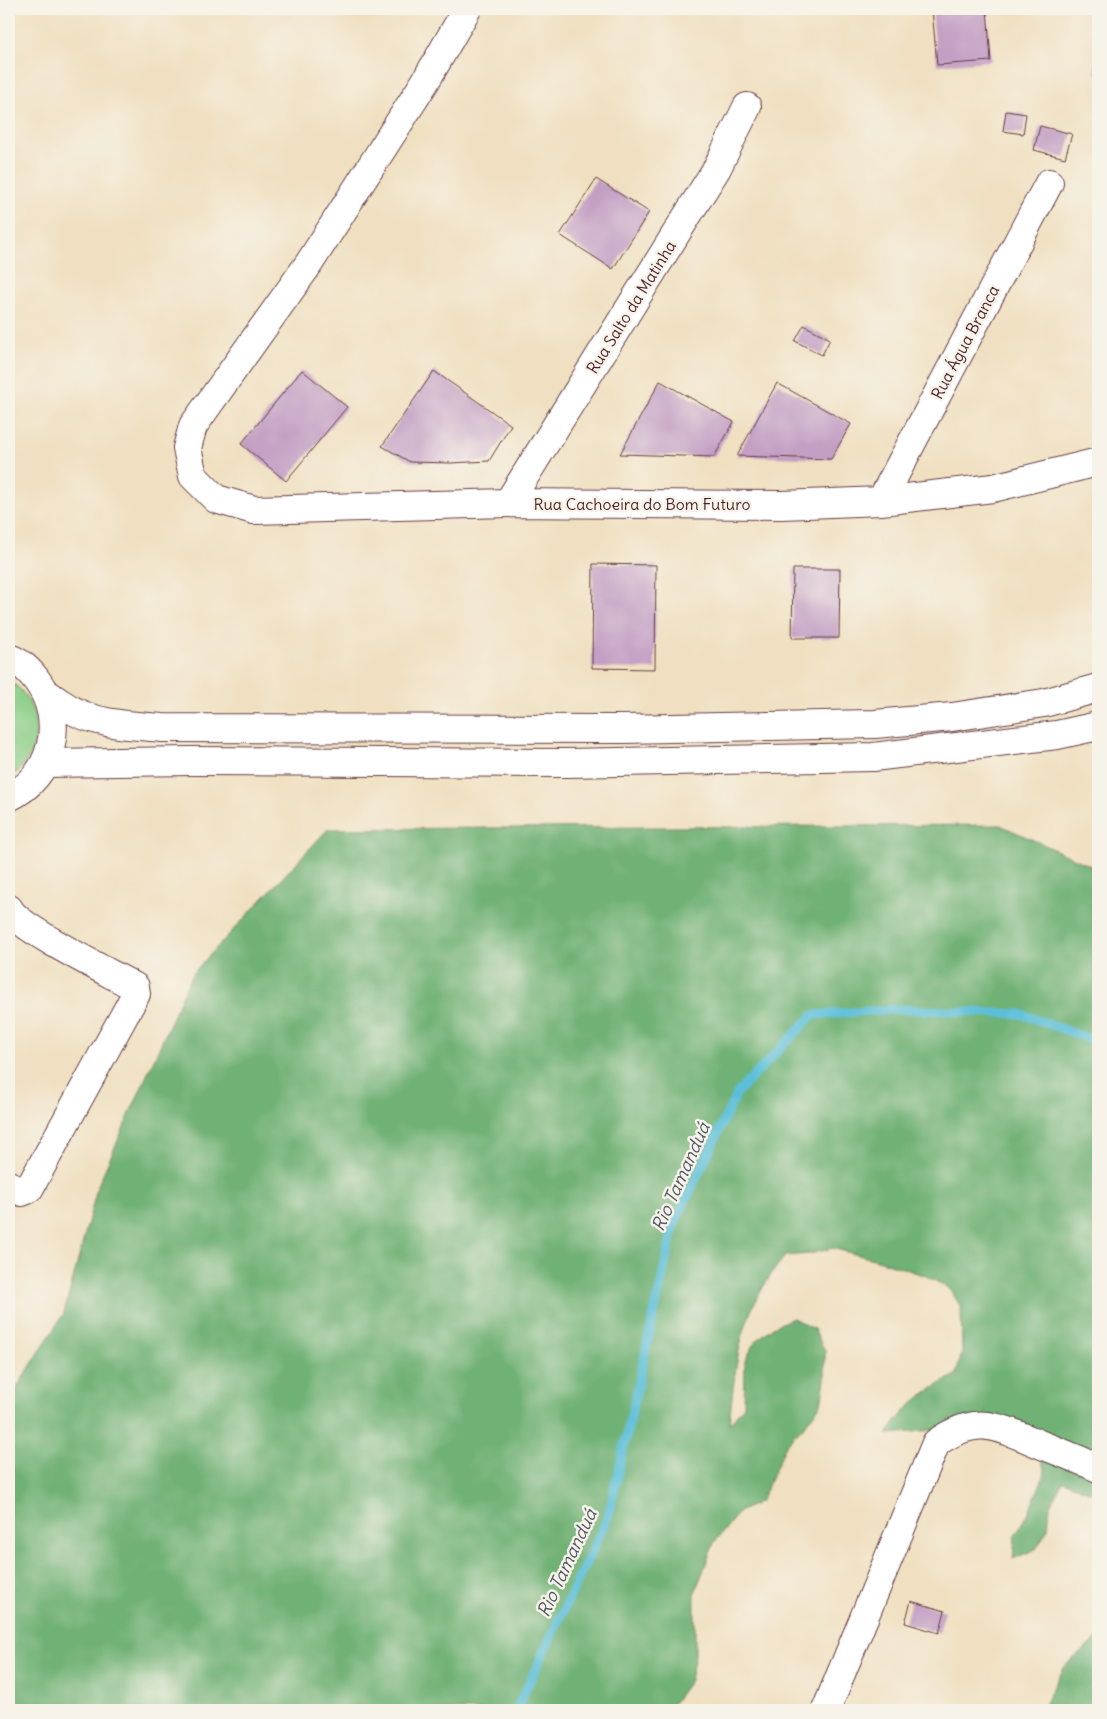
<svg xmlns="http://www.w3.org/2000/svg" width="1107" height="1719" font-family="Delius,sans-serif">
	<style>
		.green { fill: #8ace87; stroke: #6a7659 }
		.forest { fill: #6fb174; stroke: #5c6850 }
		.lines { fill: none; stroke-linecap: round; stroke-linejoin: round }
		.stream { stroke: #5bbfd9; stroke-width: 9 }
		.building { fill: #c39fc4 }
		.minor-casing { stroke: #633c42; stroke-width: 30 }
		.minor { stroke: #fff; stroke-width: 28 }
		.labels { text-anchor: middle; stroke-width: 5; stroke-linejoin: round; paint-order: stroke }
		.street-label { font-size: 16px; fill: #4a1f2b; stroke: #f7f3e8 }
		.water-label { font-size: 18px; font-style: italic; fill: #505768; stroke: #f7f3e8 }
	</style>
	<rect width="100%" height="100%" fill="#f7f3e8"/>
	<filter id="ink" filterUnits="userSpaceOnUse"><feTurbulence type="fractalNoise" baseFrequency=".02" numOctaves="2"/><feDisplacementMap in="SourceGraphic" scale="10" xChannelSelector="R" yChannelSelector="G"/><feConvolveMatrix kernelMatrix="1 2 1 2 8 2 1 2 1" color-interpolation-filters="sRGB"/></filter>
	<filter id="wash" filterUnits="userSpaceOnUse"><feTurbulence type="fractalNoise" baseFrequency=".0096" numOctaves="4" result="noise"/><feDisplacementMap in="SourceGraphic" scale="20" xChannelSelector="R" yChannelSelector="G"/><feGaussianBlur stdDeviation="1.12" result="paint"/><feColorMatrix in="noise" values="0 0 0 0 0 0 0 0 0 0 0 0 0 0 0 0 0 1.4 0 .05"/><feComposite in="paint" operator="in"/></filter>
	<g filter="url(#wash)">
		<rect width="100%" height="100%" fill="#f0e0c1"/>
		<path class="green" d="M9 681C44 700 45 758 9 777Z"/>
		<path class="forest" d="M1000 825 1098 869V1495L1063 1481 1050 1505 1048 1529 1036 1549 1013 1559 1015 1536 1027 1516 1045 1473 1039 1449 936 1430 887 1434C907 1404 925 1392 956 1375L962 1352 961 1307 949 1288 926 1276 881 1261 832 1248 810 1254 785 1256C739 1313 737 1354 729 1424L744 1406 745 1361 755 1342 773 1327 793 1318 814 1329 825 1351V1380L821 1404 805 1425 787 1443 761 1501 739 1512 714 1543 695 1592V1655L690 1680 668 1710H9V1400L64 1313 98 1185 192 974 328 829Z
			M1098 1638V1710H1041L1065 1666Z"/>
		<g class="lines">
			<path class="stream" d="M516 1710 608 1517 674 1225 737 1093 813 1015 899 1009 1021 1014 1098 1042"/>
		</g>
		<g id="blocks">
			<path class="building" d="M932 9H987L991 61 937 65Z
				M1097 39H1098V73H1095Z
				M1006 111 1026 114 1023 134 1003 131Z
				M1040 126 1072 134 1065 158 1034 150Z
				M596 179 649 212 613 269 560 235Z
				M804 325 830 339 822 355 795 341Z
				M302 370 347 407 286 481 241 444Z
				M434 371 511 425 489 461 451 463 410 462 382 446Z
				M660 381 734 422 714 457 620 454Z
				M777 383 851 424 831 459 737 456Z
				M593 564 656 565 655 669 592 668Z
				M793 569H840L839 638H792Z
				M911 1601 945 1611 939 1633 905 1623Z"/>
		</g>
	</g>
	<g filter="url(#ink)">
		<use href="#blocks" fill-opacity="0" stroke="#633c42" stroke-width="1"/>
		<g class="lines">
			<defs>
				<path id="minor" d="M467 9 425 82 308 265 193 426 187 448 193 476 216 499 254 510 508 503 782 505 881 501 993 488 1098 462
					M881 501 1049 183
					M508 503 717 168 747 107
					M9 658C21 662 31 672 38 682 66 721 53 777 9 797
					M46 693C54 699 63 705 72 710 99 725 132 725 162 728L623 729 875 724 952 717 1044 703 1098 688
					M45 763 192 761 567 763 873 757 1057 735 1098 726
					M9 909C20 929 110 973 135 987L136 994 29 1189 22 1192 9 1185
					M826 1710 936 1443C976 1415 995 1425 1037 1443 1057 1451 1078 1459 1098 1468"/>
			</defs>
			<use href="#minor" class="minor-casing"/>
			<use href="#minor" class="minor"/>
		</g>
	</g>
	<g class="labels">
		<g class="street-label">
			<text transform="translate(631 307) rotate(-58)" y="6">Rua Salto da Matinha</text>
			<text transform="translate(965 342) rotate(-62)" y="6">Rua Água Branca</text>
			<text x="642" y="510">Rua Cachoeira do Bom Futuro</text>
		</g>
		<g class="water-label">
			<text transform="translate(681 1177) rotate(-66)" y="6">Rio Tamanduá</text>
			<text transform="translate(567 1563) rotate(-65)" y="6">Rio Tamanduá</text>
		</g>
	</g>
	<rect width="1107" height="1719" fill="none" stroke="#f7f3e8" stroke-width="30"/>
</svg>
